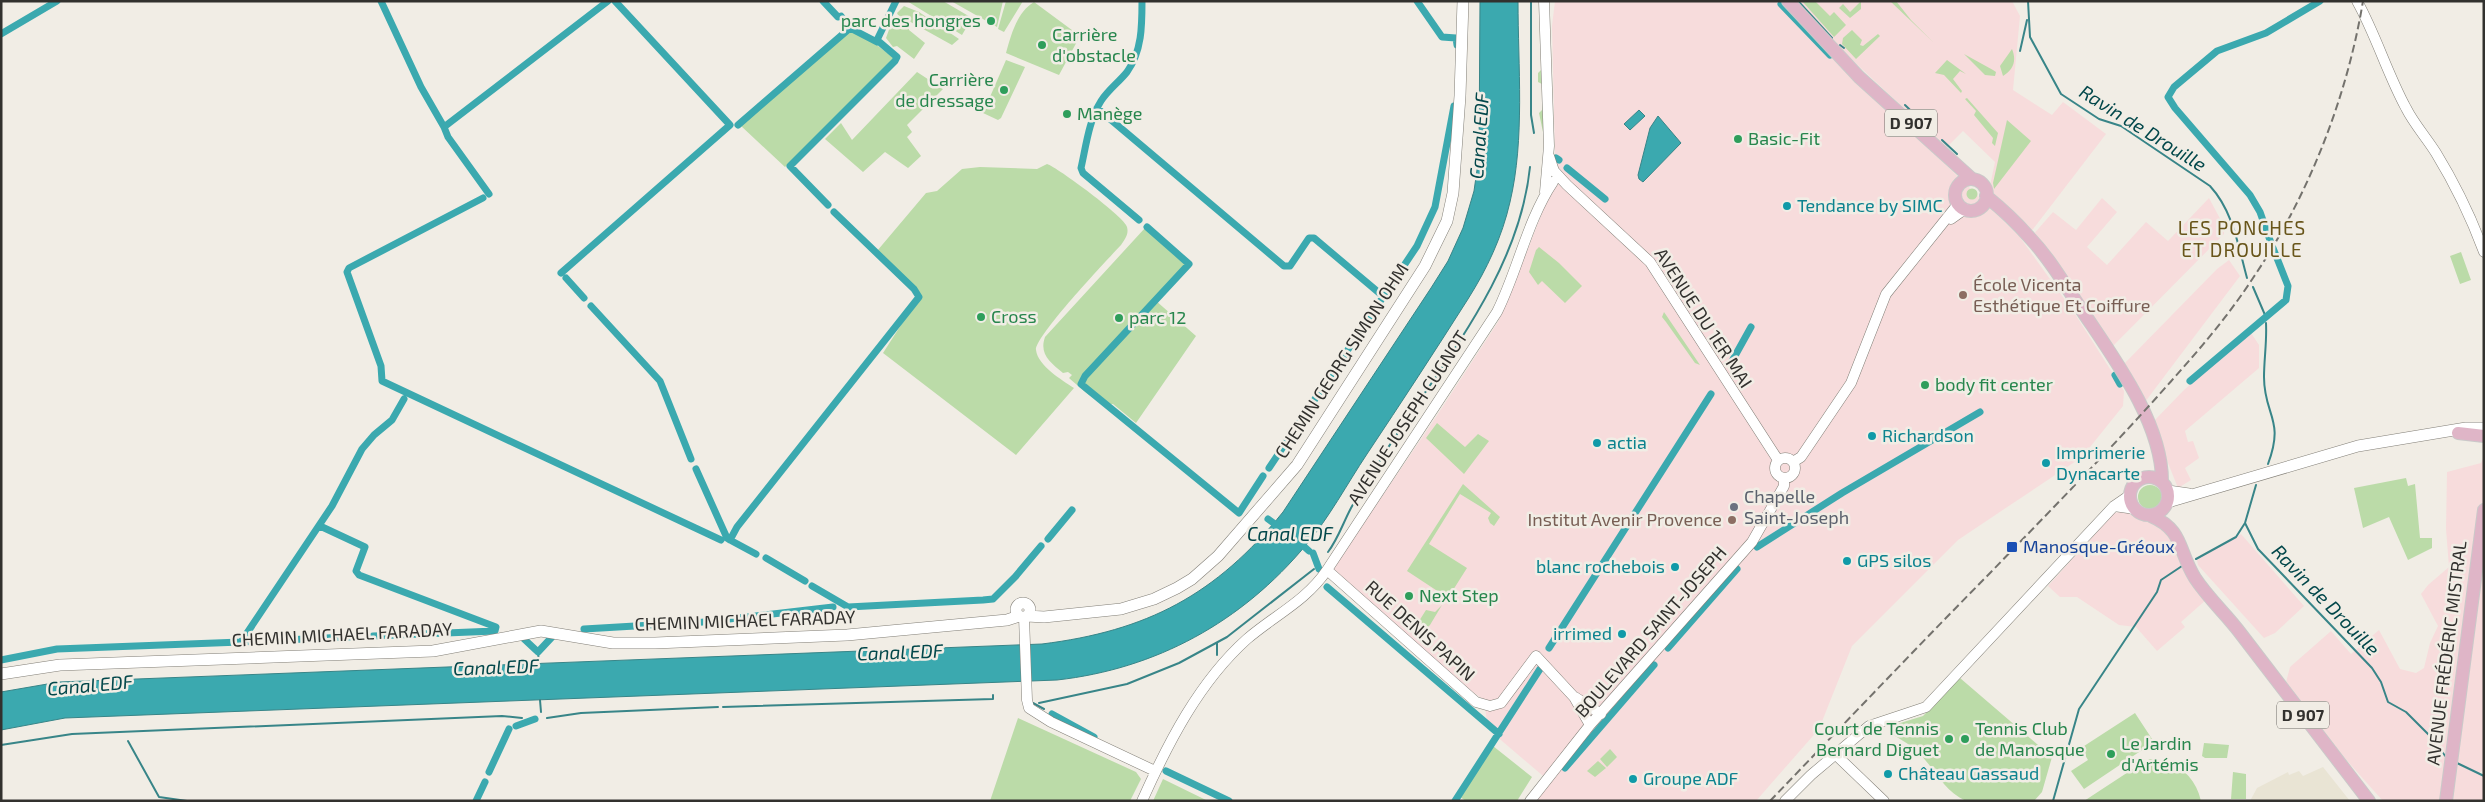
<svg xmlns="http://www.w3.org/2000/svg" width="2485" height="802" font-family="'Exo 2',sans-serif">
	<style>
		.commercial { fill: #f7dcdc }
		.built { fill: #e9e4d4 }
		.green { fill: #bbdba8 }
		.water { fill: #3ba9af; stroke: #388588 }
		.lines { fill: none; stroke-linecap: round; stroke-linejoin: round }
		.stream { stroke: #388588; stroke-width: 2 }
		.canal { stroke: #3ba9af; stroke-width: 7 }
		.tertiary-casing { stroke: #827f77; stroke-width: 11 }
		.secondary-casing { stroke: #827f77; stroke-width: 12 }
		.primary-casing { stroke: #cac9c9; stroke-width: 14 }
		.tertiary { stroke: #fff; stroke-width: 10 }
		.secondary { stroke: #fff; stroke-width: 11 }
		.primary { stroke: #dfb5c7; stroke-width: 12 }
		.rail { stroke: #74726d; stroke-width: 2; stroke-dasharray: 8 4; stroke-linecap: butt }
		.leisure-dot { fill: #2e9e5b; stroke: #f1ede5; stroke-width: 2 }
		.culture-dot { fill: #0f9aa8; stroke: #f1ede5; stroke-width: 2 }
		.education-dot { fill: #8d6e63; stroke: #f1ede5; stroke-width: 2 }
		.worship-dot { fill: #6b7280; stroke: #f1ede5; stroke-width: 2 }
		.transit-dot { fill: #1a4fb4; stroke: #f1ede5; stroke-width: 2 }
		.labels { text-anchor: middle; stroke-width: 5; stroke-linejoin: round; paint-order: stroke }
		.shield { fill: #f1ede5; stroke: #6b6965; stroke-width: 1 }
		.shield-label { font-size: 16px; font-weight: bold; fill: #32312e }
		.leisure-label { font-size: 18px; fill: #27864d; stroke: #f1ede5; text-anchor: start }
		.culture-label { font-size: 18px; fill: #0d838f; stroke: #f1ede5; text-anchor: start }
		.education-label { font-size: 18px; fill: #785e54; stroke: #f1ede5; text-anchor: start }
		.street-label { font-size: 18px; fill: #32312e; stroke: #f1ede5 }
		.worship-label { font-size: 18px; fill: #5b616d; stroke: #f1ede5; text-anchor: start }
		.transit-label { font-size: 18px; fill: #164399; stroke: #f1ede5; text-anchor: start }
		.water-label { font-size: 19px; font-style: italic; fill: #02474a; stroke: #f1ede5 }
		.neighbourhood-label { font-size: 19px; letter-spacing: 1px; fill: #68551a; stroke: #f1ede5 }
	</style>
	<rect width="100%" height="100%" fill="#f1ede5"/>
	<path class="commercial" d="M1555 1H1778L2019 236 2075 314 2124 391 2123 406 2082 457 1958 540 1852 646 1819 729 1756 801H1536L1549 781 1488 729 1484 700 1459 682 1332 570 1432 423 1498 322 1517 277 1550 192 1555 155 1552 26Z
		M1795 1H2012L2020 16 2013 90 2052 115 2063 102 2106 134 2030 233 1988 195 1995 162 1963 131 1946 148 1830 39Z
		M2102 198 2117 212 2087 247 2107 265 2146 222 2168 241 2209 198 2224 226V234L2113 346 2032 236 2053 212 2076 230Z
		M2229 260 2240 276 2145 402 2124 364 2217 269Z
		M2251 333 2259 345V368L2185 431 2188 442 2193 441 2199 458 2185 468 2191 480 2178 488 2152 423 2184 390Z
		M2484 456V769L2479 773 2484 779V801H2383L2284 690 2290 667 2331 631 2351 654 2379 630 2400 669 2416 673 2424 668 2430 643 2438 626 2421 594 2428 585 2449 567 2446 529 2447 472 2481 463Z
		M2127 511 2144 520 2157 522 2166 528 2207 599 2181 622 2185 627 2157 651 2136 627 2119 625 2077 597H2060L2048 586 2114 513Z
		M2241 534 2304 606 2275 633 2264 638 2198 565 2197 560Z"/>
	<path class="built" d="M2323 767 2350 801H2250L2257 788 2288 772 2289 775 2299 771 2303 776Z"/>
	<path class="green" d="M907 1H943L972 18 962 35Z
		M951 1H1003L997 27Z
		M1006 1H1023L1004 32 998 29Z
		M1802 1H1815L1830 16 1834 12 1846 25 1834 37Z
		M1861 1V9L1850 18 1839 8 1843 4 1850 12Z
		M1890 1H1896L1911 20 1933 42Z
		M1034 2 1080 36 1059 75 1006 53C1011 35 1017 12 1034 2Z
		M904 6 919 12 959 39 952 45 898 15 897 13Z
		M896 19 908 23 909 30 925 43 914 59 897 46 893 47 886 38 891 24Z
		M850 30 874 43 894 58 785 167 740 125Z
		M1852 30 1862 40 1860 45 1863 46 1878 34 1880 36 1856 59 1842 44 1843 38Z
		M2012 49C2017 61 2013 70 2003 76L2000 66Z
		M1964 54 1993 70 1996 72 1995 76 1985 75Z
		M1006 60 1025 67 1001 118 998 120 983 113Z
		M1947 60 1966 74 1960 71 1953 79 1962 91 1961 93 1944 75 1935 73Z
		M1544 67V137L1539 113 1542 110V84L1538 82V73Z
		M917 72 943 89 907 125 912 132 907 137 921 156 908 168 885 152 863 172 825 139 841 123 852 140Z
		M1967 98 1998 133 1995 146 1992 143 1993 138 1974 115 1976 111 1965 99Z
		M2007 120 2031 141 1994 189 1993 183Z
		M1047 164C1057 167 1126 218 1127 227 1129 234 1125 239 1121 245 1107 260 1035 336 1036 350 1038 366 1062 380 1074 388L1016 455 883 353 919 297 877 251 926 193 937 191 962 169 980 167 1037 169Z
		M1966.5 194a5.5 5.5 0 1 1 11 0a5.5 5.5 0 1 1-11 0Z
		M1145 228 1187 264 1155 300 1196 336 1136 423 1113 404C1097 405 1081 388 1069 378L1072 375 1068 372 1063 373C1050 362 1039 354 1045 337Z
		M1539 247 1559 263 1582 286 1565 303 1542 281 1538 285 1529 272 1536 250Z
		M2461 252 2471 280 2460 284 2450 256Z
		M1664 312 1700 365 1695 363 1666 322 1662 317Z
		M1437 423 1465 447 1478 434 1489 441 1464 474 1426 438Z
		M2406 478 2408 486 2415 484 2420 538H2432V548L2408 560 2389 517 2363 528 2354 488Z
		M1463 484 1500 517 1494 526 1490 523 1488 518 1491 513 1460 494 1429 544 1467 568 1448 598 1407 571Z
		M2138 497a12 12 0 1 1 24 0a12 12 0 1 1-24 0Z
		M1442 605 1430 625 1424 631 1417 634 1404 627 1414 629 1426 610 1435 612Z
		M1960 678 2052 757 2042 792 2034 801H1966C1941 790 1933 763 1912 747 1906 742 1898 738 1892 734L1897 724 1923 716Z
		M2135 713 2154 742 2084 789 2071 771 2088 760 2081 748Z
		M1018 718 1136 772 1141 779 1130 801H990Z
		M2204 743 2229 745 2227 758H2205L2202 756Z
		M1493 746 1532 777 1517 801H1466L1460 797Z
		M1610 749 1617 757 1607 767 1600 759Z
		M2150 759C2176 760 2195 775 2201 801H2084L2142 763Z
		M1598 761 1606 768 1595 777 1587 771Z
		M2233 772 2246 774V799H2231Z
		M1163 779 1208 801H1153Z"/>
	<path class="water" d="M1480 1H1518C1518 66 1525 139 1510 202 1502 237 1487 269 1468 299 1435 351 1401 403 1367 454 1347 484 1329 518 1306 545 1242 622 1156 669 1057 680L65 718 1 730V692L59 682 1042 644C1147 631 1216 595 1283 512L1431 288 1448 261 1463 228 1474 191 1479 156Z
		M1639 110 1645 116 1630 130 1624 124Z
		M1658 116 1681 143 1643 182 1639 179 1638 175 1650 128Z"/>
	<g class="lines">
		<path class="stream" d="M1531 1V115L1534 133
			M1798 1 1832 38
			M2028 1 2030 37 2061 94 2099 119 2121 126 2210 186C2233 211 2238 245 2247 278
			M1840 45 1844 48
			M2020 51 2027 20
			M1905 105 1932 131
			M1942 140 1957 154
			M2253 287 2265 315
			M2266 323C2267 342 2264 359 2264 377 2264 416 2285 419 2268 464
			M2256 485 2245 523 2258 549 2372 668 2381 682 2388 702 2406 712 2430 736 2446 757
			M1328 552C1338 539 1343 523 1351 508 1361 490 1373 472 1384 454 1441 364 1519 275 1530 167
			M2196 559 2236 537 2245 523
			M1217 643V655
			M538 652 539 665
			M540 700 541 712
			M1033 703 1044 709
			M1039 703 1127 684 1179 663 1227 637 1314 569
			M723 707 993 699V695
			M547 718 581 713 718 707
			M128 741 159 797 187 801
			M1 745 72 734 502 716 522 718
			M2457 763 2484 776
			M2053 801 2079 709 2157 592 2161 580 2182 566"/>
		<path class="canal" d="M381 1 421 87 444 127
			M1417 1 1442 37 1456 38 1457 45
			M1781 4 1830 55
			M850 28 877 42
			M1 34 57 1
			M1097 108 1284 266H1290L1309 238H1314L1384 297
			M738 125 850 28 841 16 838 17 823 1
			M1556 158 1559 160
			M1567 168 1605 199
			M489 194 448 137 444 127 608 1
			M483 198 349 268 347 272 381 366 382 381 721 540
			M828 205 790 166 895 61 897 57 877 40 896 1
			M1139 220 1083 173 1081 168C1086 146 1089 120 1101 101 1108 90 1119 82 1127 72 1142 51 1142 26 1142 1
			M1147 227 1189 264 1085 376 1081 384 1239 513 1263 476
			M2271 243 2260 212 2250 195 2175 108 2168 97 2174 87 2217 51 2266 33 2320 1
			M561 273 730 125 615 1
			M566 278 584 298
			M591 306 660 381 691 459
			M1731 363 1751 327
			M2115 375 2120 384
			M2190 381 2286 300 2288 286 2273 248
			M1269 468 1417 246 1435 207 1454 106
			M696 469 727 538 730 540
			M1268 519 1282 529
			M320 526 365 547 356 571 359 575 496 627 495 631 373 636
			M1048 539 1072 510
			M1298 541 1309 551
			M1757 547 1842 493 1980 412
			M1313 553 1319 569
			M756 554 730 540 737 527 919 297 914 289 834 212
			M766 558 805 581
			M1015 577 1041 546
			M812 586 848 607 983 600 993 599 1016 576
			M1327 587 1499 734
			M584 629 703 622 833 607
			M367 636 241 642 332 506 362 449 374 435 392 420 404 399
			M523 638 538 652 552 637
			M1549 648 1711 394
			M1668 648 1737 569
			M1 660 57 649 241 642
			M1052 714 1094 737
			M516 726 535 719
			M1565 768 1654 665
			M1166 771 1229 801
			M489 772 509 729
			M476 801 485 782
			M1455 801 1540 669"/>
		<defs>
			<path id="tertiary" d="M1544 1 1549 146 1545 192
				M2357 1C2376 35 2387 73 2406 108 2414 124 2426 137 2436 153 2455 184 2471 217 2484 252
				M1549 156 1554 171 1567 185 1650 262 1778 460
				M1951 219 1965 209
				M1775 468a10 10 0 1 1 20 0a10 10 0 1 1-20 0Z
				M1793 462 1801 457 1851 383 1886 294 1958 204
				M2114 506 2135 509
				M1327 570 1476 702 1490 706 1501 703 1536 656 1574 697 1590 725
				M1024 617 1027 700 1029 708 1051 722 1155 771
				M1575 697 1601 714
				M1835 754 1884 801
				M1142 801C1168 743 1199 682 1247 639 1275 615 1306 601 1327 570L1497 312C1518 270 1527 221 1553 182
				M1530 801 1590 725 1752 542 1784 486V478
				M1785 801 1811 775 1869 726 1926 707 2114 506 2130 495"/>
			<path id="secondary" d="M2168 491 2189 494
				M2168 502 2358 446 2466 428H2484
				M1016 610a7 7 0 1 1 14 0a7 7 0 1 1-14 0Z
				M1027 616 1044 617 1121 609 1154 599 1177 588 1192 579 1218 556 1297 465 1425 266 1447 221 1453 193 1460 96 1463 1
				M1 674 60 665 433 651 541 631 613 643H655L847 635 1007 620 1019 616"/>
			<path id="primary" d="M1788 1 1859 77 1972 179
				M1955 195a16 16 0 1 1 32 0a16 16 0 1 1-32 0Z
				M1986 196C2002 209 2017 223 2030 238 2050 259 2065 285 2081 309 2113 357 2162 422 2162 481
				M2458 433 2484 436
				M2130 496a19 19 0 1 1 38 0a19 19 0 1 1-38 0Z
				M2151 516C2184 530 2178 551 2195 578 2208 598 2227 615 2241 634 2284 690 2326 745 2369 801
				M2446 801 2484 510"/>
		</defs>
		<use href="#tertiary" class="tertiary-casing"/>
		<use href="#secondary" class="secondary-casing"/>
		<use href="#primary" class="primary-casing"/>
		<use href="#tertiary" class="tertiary"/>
		<use href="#secondary" class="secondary"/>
		<use href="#primary" class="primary"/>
		<path class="rail" d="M1770 801C1844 724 1918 646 1993 570 2048 513 2104 456 2157 397 2191 359 2225 321 2253 278 2308 197 2347 98 2363 1"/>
	</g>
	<g class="leisure-dot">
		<circle cx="991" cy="21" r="5"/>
		<circle cx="1042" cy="45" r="5"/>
		<circle cx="1004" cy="90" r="5"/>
		<circle cx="1067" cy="114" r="5"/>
		<circle cx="1738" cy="139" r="5"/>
		<circle cx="981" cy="317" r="5"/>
		<circle cx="1119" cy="318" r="5"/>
		<circle cx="1925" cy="385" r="5"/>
		<circle cx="1409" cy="596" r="5"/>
		<circle cx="1949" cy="739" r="5"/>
		<circle cx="1965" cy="739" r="5"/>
		<circle cx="2111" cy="754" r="5"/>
	</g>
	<g class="culture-dot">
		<circle cx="1787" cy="206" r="5"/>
		<circle cx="1872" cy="436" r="5"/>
		<circle cx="1597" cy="443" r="5"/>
		<circle cx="2046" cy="463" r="5"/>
		<circle cx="1847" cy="561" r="5"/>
		<circle cx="1675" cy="567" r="5"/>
		<circle cx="1622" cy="634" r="5"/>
		<circle cx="1888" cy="774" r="5"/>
		<circle cx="1633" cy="779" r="5"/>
	</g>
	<g class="education-dot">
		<circle cx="1963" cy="295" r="5"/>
		<circle cx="1732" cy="520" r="5"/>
	</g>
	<circle class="worship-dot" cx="1734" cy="507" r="5"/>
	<rect class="transit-dot" x="2006" y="541" width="12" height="12" rx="2.5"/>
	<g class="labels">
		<g class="shield">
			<rect x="1885" y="109.5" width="52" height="27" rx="4"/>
			<rect x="2277" y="701.5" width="52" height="27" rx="4"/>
		</g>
		<g class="shield-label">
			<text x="1911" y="129">D 907</text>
			<text x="2303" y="721">D 907</text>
		</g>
		<g class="leisure-label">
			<text x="981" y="27" text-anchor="end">parc des hongres</text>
			<text x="1052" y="41">Carrière<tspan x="1052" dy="21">d'obstacle</tspan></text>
			<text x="994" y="86" text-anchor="end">Carrière<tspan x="994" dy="21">de dressage</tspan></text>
			<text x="1077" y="120">Manège</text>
			<text x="1748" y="145">Basic-Fit</text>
			<text x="991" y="323">Cross</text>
			<text x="1129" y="324">parc 12</text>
			<text x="1935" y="391">body fit center</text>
			<text x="1419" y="602">Next Step</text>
			<text x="1939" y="735" text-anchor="end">Court de Tennis<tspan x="1939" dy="21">Bernard Diguet</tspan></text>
			<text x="1975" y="735">Tennis Club<tspan x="1975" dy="21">de Manosque</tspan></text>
			<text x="2121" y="750">Le Jardin<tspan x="2121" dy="21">d'Artémis</tspan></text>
		</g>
		<g class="culture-label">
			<text x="1797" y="212">Tendance by SIMC</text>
			<text x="1882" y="442">Richardson</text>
			<text x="1607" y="449">actia</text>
			<text x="2056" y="459">Imprimerie<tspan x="2056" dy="21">Dynacarte</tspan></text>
			<text x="1857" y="567">GPS silos</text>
			<text x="1665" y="573" text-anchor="end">blanc rochebois</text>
			<text x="1612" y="640" text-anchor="end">irrimed</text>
			<text x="1898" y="780">Château Gassaud</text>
			<text x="1643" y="785">Groupe ADF</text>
		</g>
		<g class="education-label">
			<text x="1973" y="291">École Vicenta<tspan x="1973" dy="21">Esthétique Et Coiffure</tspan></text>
			<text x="1722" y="526" text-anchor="end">Institut Avenir Provence</text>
		</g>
		<g class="street-label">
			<text transform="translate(1703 318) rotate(57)" y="6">AVENUE DU 1ER MAI</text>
			<text transform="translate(1342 361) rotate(-57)" y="6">CHEMIN GEORG SIMON OHM</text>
			<text transform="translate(1408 418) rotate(-57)" y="6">AVENUE JOSEPH CUGNOT</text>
			<text transform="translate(745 621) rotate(-2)" y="6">CHEMIN MICHAEL FARADAY</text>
			<text transform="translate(1420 631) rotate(42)" y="6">RUE DENIS PAPIN</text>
			<text transform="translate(1651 632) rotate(-49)" y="6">BOULEVARD SAINT-JOSEPH</text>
			<text transform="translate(342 635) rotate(-3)" y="6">CHEMIN MICHAEL FARADAY</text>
			<text transform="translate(2447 653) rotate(-83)" y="6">AVENUE FRÉDÉRIC MISTRAL</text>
		</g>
		<g class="worship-label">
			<text x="1744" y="503">Chapelle<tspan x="1744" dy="21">Saint-Joseph</tspan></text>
		</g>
		<g class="transit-label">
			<text x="2023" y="553">Manosque-Gréoux</text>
		</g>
		<g class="water-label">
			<text transform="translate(2143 128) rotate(32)" y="7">Ravin de Drouille</text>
			<text transform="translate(1479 136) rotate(-86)" y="7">Canal EDF</text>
			<text x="1290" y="541">Canal EDF</text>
			<text transform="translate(2326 600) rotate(46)" y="7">Ravin de Drouille</text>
			<text transform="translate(900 652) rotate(-2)" y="7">Canal EDF</text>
			<text transform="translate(496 667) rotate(-2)" y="7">Canal EDF</text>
			<text transform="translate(90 685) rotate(-5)" y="7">Canal EDF</text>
		</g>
		<g class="neighbourhood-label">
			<text x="2242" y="235">LES PONCHES<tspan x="2242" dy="22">ET DROUILLE</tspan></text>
		</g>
	</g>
	<rect width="2485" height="802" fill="none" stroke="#32312e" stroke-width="5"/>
</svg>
